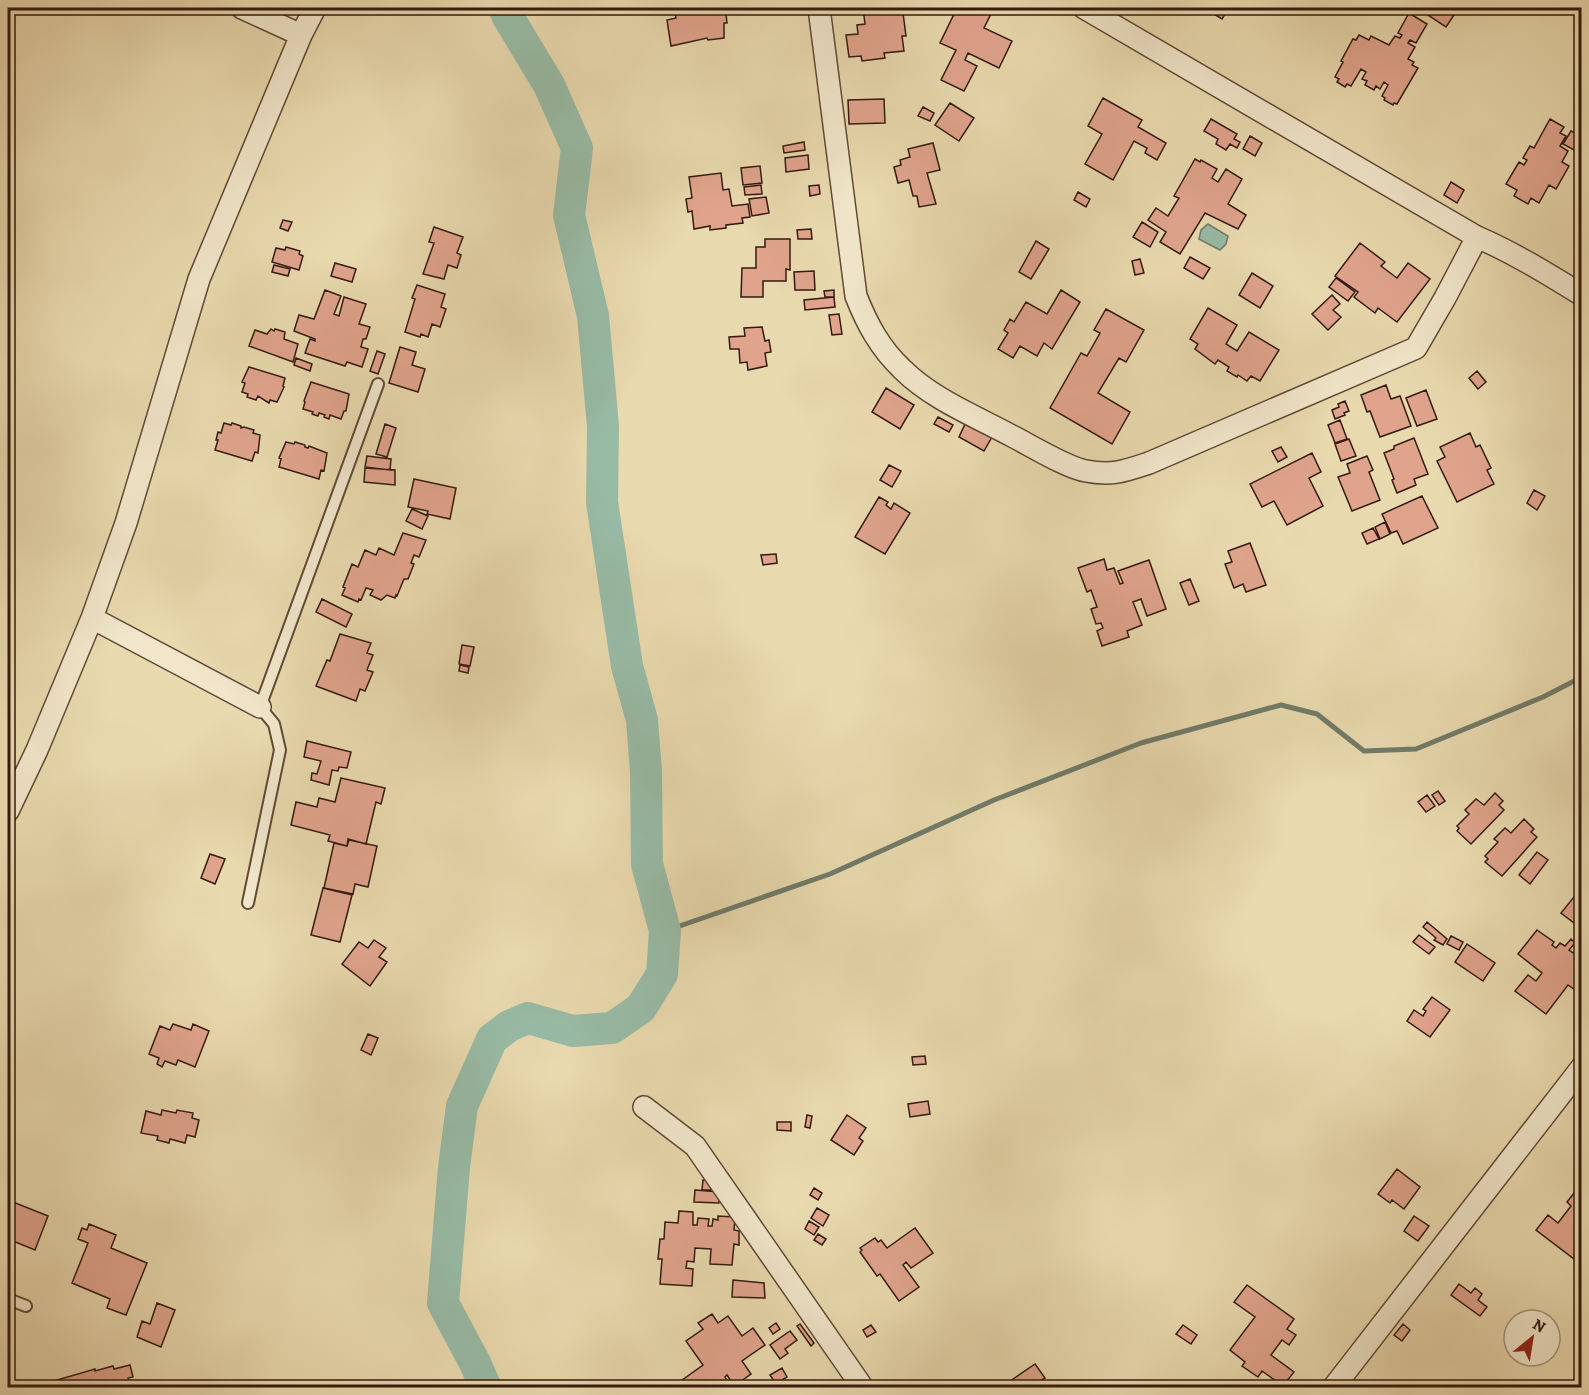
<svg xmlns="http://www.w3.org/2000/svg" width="1589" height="1395" font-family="Alegreya,serif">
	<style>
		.water { fill: #98bba6; stroke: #707b6a; stroke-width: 1.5 }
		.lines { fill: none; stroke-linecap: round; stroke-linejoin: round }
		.stream { stroke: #707b6a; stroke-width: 5 }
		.river { stroke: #98bba6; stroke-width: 32 }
		.building { fill: #e0a48d; stroke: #341a0f; stroke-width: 1.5 }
		.service-casing { stroke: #614a37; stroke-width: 14 }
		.minor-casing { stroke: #614a37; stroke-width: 24 }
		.service { stroke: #f1e6ca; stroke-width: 10 }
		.minor { stroke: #f1e6ca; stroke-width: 21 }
	</style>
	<rect width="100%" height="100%" fill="#e9d9ae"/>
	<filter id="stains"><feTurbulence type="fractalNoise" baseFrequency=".00333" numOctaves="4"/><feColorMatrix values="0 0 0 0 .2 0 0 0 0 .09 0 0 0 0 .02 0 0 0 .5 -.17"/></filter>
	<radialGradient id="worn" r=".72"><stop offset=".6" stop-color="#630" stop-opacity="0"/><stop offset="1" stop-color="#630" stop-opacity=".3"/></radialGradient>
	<path class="water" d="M1208 224 1228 236 1226 244 1220 250 1199 239 1201 230Z"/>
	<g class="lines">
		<path class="stream" d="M665 931 830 874 994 800 1141 743 1281 705 1317 714 1364 751 1416 749 1543 697 1582 677"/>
		<path class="river" d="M486 1388 475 1363 443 1303 454 1167 462 1106 492 1039 509 1026 528 1018 573 1031 612 1028 641 1008 662 974 665 931 647 864 646 772 642 720 627 666 602 502 603 426 593 316 569 215 577 148 549 85 508 17 504 8"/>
	</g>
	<path class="building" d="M674 8H729V13L726 14 727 23H724V38L708 40 707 38 671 46 667 20 676 18Z
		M863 8H904H898L899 13H903L906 36H902L904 51 884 53 885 58 862 61 861 56 849 57 846 35 858 34 857 25 865 24Z
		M957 8H994L984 28 1012 41 999 68 968 53 965 60 977 66 964 91 941 80 956 50 940 43Z
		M1211 8H1229L1222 19 1209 11Z
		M1422 8H1456L1458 9 1446 27 1420 10Z
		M1409 13 1427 24 1416 43 1410 40 1408 43 1415 47 1408 59 1414 62 1412 65 1418 68 1397 104 1394 103 1393 105 1384 100 1385 98 1382 96 1388 85 1384 82 1380 89 1376 86 1374 90 1365 85 1367 81 1362 79 1366 72 1361 69 1351 86 1347 84 1345 87 1337 82 1339 79 1335 77 1343 62 1341 61 1353 39 1356 40 1359 35 1369 40 1371 36 1389 45 1395 36 1400 38 1402 35 1398 33Z
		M1103 98 1142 120 1138 127 1166 143 1157 160 1145 153 1147 148 1134 141 1113 180 1085 164 1102 134 1088 126Z
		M884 99 885 123 849 124 848 100Z
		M950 103 974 118 959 141 935 125Z
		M923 107 934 113 930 121 918 116Z
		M1211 119 1237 134 1234 139 1240 142 1237 148 1230 144 1226 150 1216 144 1218 139 1204 131Z
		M1550 119 1564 127 1560 133 1566 136 1560 146 1568 151 1562 162 1569 166 1556 189 1549 185 1539 203 1531 198 1528 204 1514 196 1517 190 1506 184 1519 162 1524 165 1527 160 1523 158 1530 146 1534 148Z
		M1571 131 1582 136V146L1578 152 1563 144Z
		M1250 136 1262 143 1255 156 1243 149Z
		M804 142 805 150 784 153 783 146Z
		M933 143 940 170 927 173 936 204 919 207 917 196H913L909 180 898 183 894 167 901 165 900 160 910 157 908 149Z
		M808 155 809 169 786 172 785 158Z
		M1195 159 1200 162 1201 160 1217 169 1212 178 1218 182 1226 169 1242 179 1228 204 1246 215 1238 229 1205 213 1180 254 1160 242 1166 232 1148 220 1156 208 1168 216 1179 198 1174 196Z
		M760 166 762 183 743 185 741 168Z
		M721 173 723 190 729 189 732 206 748 204 750 217 742 218 743 223 726 225V228L710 230V226L694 229 692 211 688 212 686 199 692 198 689 177Z
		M1451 182 1464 190 1457 203 1444 195Z
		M761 185 762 194 745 195 744 187Z
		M819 185 820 194 810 196 809 186Z
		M1078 192 1090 199 1086 207 1074 200Z
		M766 197 769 213 752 216 749 199Z
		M283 220 292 222 288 231 280 228Z
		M1142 222 1158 232 1150 247 1133 237Z
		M434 227 463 237 457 253 461 255 457 268 448 265 444 279 423 274 434 243 429 242Z
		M811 229 812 239H798L797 230Z
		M765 239H790V270L786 269V281H763V297H741L742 268H756V247H765Z
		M1036 241 1049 249 1031 279 1019 272Z
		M1360 243 1385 262 1381 266 1397 278 1408 263 1430 279 1397 322 1378 308 1375 313 1354 297 1358 292 1335 276Z
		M286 247 300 251 299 254 303 256 299 270 272 262 276 248 285 250Z
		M1190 257 1210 268 1203 279 1184 268Z
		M1140 259 1144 273 1135 275 1132 261Z
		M335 263 356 269 352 282 331 276Z
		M274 265 290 269 288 276 272 272Z
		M814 271 815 290H795L794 272Z
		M1252 273 1273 286 1260 308 1239 295Z
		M1336 278 1355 292 1348 301 1329 287Z
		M417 285 445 294 441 307 446 309 440 327 432 324 428 337 421 334 420 337 405 332 415 299 412 298Z
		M325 290 341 296 334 314 339 316 344 297 366 304 359 324 370 327 366 339H363L361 347 368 349 362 367 347 362 345 366 305 353 310 339 315 341V339L294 331 299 315 314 319Z
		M834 290V297H825L824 291Z
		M1061 290 1080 302 1052 349 1044 343 1037 356 1020 346 1013 358 998 349 1008 333 1004 330 1010 319 1014 322 1026 302 1047 314Z
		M1332 295 1340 304 1333 310 1341 317 1328 330 1312 314Z
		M834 297 835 307 805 310 804 300Z
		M1208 308 1237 325 1226 344 1237 351 1249 332 1279 350 1260 381 1251 376 1247 381 1238 375 1237 377 1227 371 1229 367 1218 360 1215 364 1195 349 1198 344 1190 339Z
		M1106 309 1144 330 1126 362 1119 358 1098 393 1130 412 1112 444 1050 408 1081 353 1087 356 1100 333 1094 330Z
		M839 314 842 334 832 335 829 315Z
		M762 327 765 341 769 340 771 352 765 353 767 366 748 370 747 362 740 363 739 349H730L729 337 745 336 744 328Z
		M271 329 274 331 275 329 285 332 284 339 298 344 293 362 249 346 255 330 267 334Z
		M400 347 416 352 412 365 425 369 418 392 389 383Z
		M377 351 385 354 378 374 370 371Z
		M296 358 312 364 310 371 294 365Z
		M249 367 285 378 283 386 284 387 277 402 270 400 269 403 258 396 256 400 247 397 248 394 242 392 245 383 242 382Z
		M1477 371 1486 382 1478 389 1469 378Z
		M311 382 349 394 346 411H344L341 419 330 415 329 419 324 417 325 415 319 413 318 416 312 414 313 412 303 409 305 402 304 401Z
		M1386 385 1391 399 1400 396 1411 426 1380 437 1370 411 1367 412 1361 395Z
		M886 388 914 405 900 429 872 412Z
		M1426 390 1437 419 1417 426 1406 398Z
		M1345 401 1349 411 1344 413 1345 415 1335 419 1332 410 1339 407 1338 404Z
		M938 417 953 425 949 432 934 424Z
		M1340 420 1347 439 1335 443 1328 425Z
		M966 422 992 437 984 451 959 437Z
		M224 423 231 425 232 423 241 426V428L244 427 254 430 253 433 260 435 258 453 255 452 252 461 215 450 218 440H216L218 432 221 433Z
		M385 424 396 428 387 457 376 454Z
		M1470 433 1476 447 1480 445 1491 468 1487 470 1494 484 1457 502 1437 461 1445 457 1440 447Z
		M1414 438 1428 474 1414 479 1416 485 1397 493 1392 480 1394 479 1384 453 1394 449V446Z
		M1349 439 1356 456 1341 461 1335 444Z
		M286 442 294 444 295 442 305 445V447L308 448 309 446 327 453 324 471 321 470 319 479 279 467 281 459 279 458Z
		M1281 447 1287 457 1278 462 1272 451Z
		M1312 453 1321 472 1309 478 1323 506 1287 525 1274 501 1262 507 1250 484Z
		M367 456 391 459 390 470 365 467Z
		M1367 456 1373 470 1369 472 1380 500 1352 511 1338 477 1350 473 1347 464Z
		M889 465 901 471 892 487 880 480Z
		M365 468 395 470V485L364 482Z
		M414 479 456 488 450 519 427 514 428 511 408 507Z
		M1534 490 1545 496 1537 510 1527 503Z
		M1422 496 1438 528 1403 544 1397 531 1391 533 1382 514Z
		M879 497 888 502 886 505 891 509 894 503 910 513 885 554 855 537Z
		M412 509 428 516 422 529 406 521Z
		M1385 522 1390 534 1380 539 1375 527Z
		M1373 528 1379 539 1367 544 1362 533Z
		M403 533 426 540 419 557 414 555 411 563 414 564 408 579H404L397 596 396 595 395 598 387 595 381 600 370 595 373 590 366 588 361 600 359 599 358 602 342 595 345 588 343 587 352 564 358 567 365 550 376 555 379 548 394 555Z
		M1250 543 1266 585 1246 592 1243 584 1234 588 1225 564 1232 562 1228 551Z
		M776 554 777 563 763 565 761 555Z
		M1104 559 1107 570 1114 568 1120 584 1123 583 1118 571 1149 560 1166 609 1147 616 1141 599 1133 602 1142 625 1127 631 1129 637 1102 646 1097 631 1103 628 1101 623 1096 624 1091 609 1097 607 1091 590 1087 592 1078 568Z
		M1190 579 1199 601 1189 605 1180 583Z
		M322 599 352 614 346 627 316 612Z
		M340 634 371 643 367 653 373 655 367 670 373 672 365 691 360 689 356 701 316 686 327 660 330 661Z
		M462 645 474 647 470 666 459 664Z
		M460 665 469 667 468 673 459 671Z
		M307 741 351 752 347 768 339 767 338 771 332 770 329 785 311 780 312 773 317 774 321 761 304 757Z
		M341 778 385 788 381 804 376 802 366 844 348 839 347 846 328 841 330 835 291 825 296 802 317 807 319 798 335 802Z
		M1438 791 1445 801 1439 805 1432 795Z
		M1495 793 1503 801 1499 805 1504 810 1471 844 1457 831 1459 828 1457 826 1469 814 1465 810 1476 799 1484 805Z
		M1427 795 1435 806 1426 812 1418 802Z
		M1524 819 1534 829 1531 832 1537 837 1502 876 1485 862 1488 859 1485 856 1498 842 1494 839 1505 828 1511 833Z
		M349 840 377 846 368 887 355 884 353 894 324 888 334 843 347 846Z
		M1537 852 1548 860 1530 884 1519 875Z
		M210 854 225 859 215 884 201 878Z
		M1582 887V929L1561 913Z
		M323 888 352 895 340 942 311 935Z
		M1427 922 1447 939 1443 945 1434 940 1436 938 1423 927Z
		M1537 930 1554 942 1552 945 1556 948 1560 943 1565 946 1571 939 1575 943 1569 950 1582 959V995L1568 985 1546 1014 1515 991 1528 975 1536 981 1542 973 1518 954Z
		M1419 935 1435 947 1429 954 1413 942Z
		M1451 936 1463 942 1459 950 1447 944Z
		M374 940 386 948 379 957 387 962 370 986 342 964 359 942 368 948Z
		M1467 944 1495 963 1483 981 1455 962Z
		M1432 997 1450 1010 1430 1037 1407 1021 1414 1010 1423 1016 1426 1011 1423 1009Z
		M173 1024 191 1030 193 1024 209 1031 195 1067 178 1060 176 1065 165 1061 162 1067 157 1064 159 1058 149 1054 160 1026 170 1030Z
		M368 1034 378 1038 371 1055 361 1050Z
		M925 1056 926 1064 913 1065 912 1057Z
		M928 1101 930 1114 910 1117 908 1104Z
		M162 1110 176 1113 177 1110 193 1113 192 1118 199 1120 195 1137 187 1135 185 1143 170 1139 169 1143 157 1140 158 1136 141 1133 146 1111 161 1115Z
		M807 1115 812 1116 810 1128 805 1127Z
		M847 1115 866 1128 859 1138 863 1141 854 1155 831 1140Z
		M777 1122H791V1131L777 1130Z
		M1397 1169 1420 1187 1404 1209 1392 1200 1390 1203 1378 1194Z
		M703 1180H711V1190H702Z
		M1582 1183V1258L1578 1262 1536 1230 1548 1215 1558 1223 1571 1206 1567 1202Z
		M814 1188 822 1193 818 1200 810 1195Z
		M695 1190 720 1192 719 1203 694 1202Z
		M8 1200 48 1216 35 1250 8 1239Z
		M817 1208 829 1215 823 1226 811 1218Z
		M679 1211 693 1212V1225H697L698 1218 709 1219 708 1226H712L713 1219 718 1220V1216L735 1217 734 1230 739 1231V1245L734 1244 732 1265 710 1264 711 1249 695 1248 694 1262 687 1261 686 1268 693 1269 692 1286 660 1284 662 1259H658L660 1239H664L665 1222 678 1223Z
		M1414 1216 1429 1226 1418 1241 1404 1231Z
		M809 1221 819 1227 814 1235 805 1229Z
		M89 1224 116 1235 111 1248 147 1263 126 1315 107 1308 110 1299 72 1283 88 1243 78 1239 82 1228 87 1230Z
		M915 1228 933 1253 911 1268 906 1262 903 1265 919 1287 899 1301 880 1274 877 1276 860 1252 862 1250 860 1248 875 1238 878 1242 881 1240 887 1248Z
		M818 1234 826 1239 822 1245 814 1240Z
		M733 1280 764 1283 765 1298 732 1297Z
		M1459 1284 1471 1293 1475 1288 1482 1294 1478 1300 1487 1307 1480 1316 1451 1295Z
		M1247 1285 1294 1319 1287 1329 1296 1335 1289 1345 1282 1340 1271 1355 1294 1372 1283 1386 1262 1371 1258 1377 1242 1366 1245 1362 1230 1350 1255 1317 1234 1302Z
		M157 1303 175 1310 161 1347 137 1337 142 1321 150 1324Z
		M712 1314 718 1323 728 1316 742 1336 753 1328 765 1345 742 1361 751 1374 734 1386 727 1375 725 1377 729 1384 724 1388H671L703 1365 686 1341 703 1329 698 1323Z
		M776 1323 780 1329 773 1334 769 1328Z
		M800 1324 814 1343 811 1346 797 1326Z
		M1403 1324 1410 1330 1402 1341 1394 1335Z
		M871 1325 876 1332 867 1337 863 1330Z
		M1183 1325 1197 1335 1191 1344 1176 1334Z
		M790 1331 797 1340 785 1349 788 1353 780 1359 770 1345Z
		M1035 1364 1045 1378 1032 1386 1033 1388H1000Z
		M130 1365 133 1377 128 1378 129 1381 124 1383V1385L118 1388H41L40 1385 95 1369V1371L113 1366 114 1369Z
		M782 1368 787 1377 776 1384 770 1375Z
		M1579 1375 1582 1377V1388H1568Z"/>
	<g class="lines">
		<defs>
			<path id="service" d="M248 903 280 750 274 724 260 707 378 384
				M8 1299 26 1306"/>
			<path id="minor" d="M242 8 301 35
				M819 8 856 296C867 324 880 348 902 369 932 399 975 416 1012 436 1030 445 1067 468 1086 471 1112 476 1125 471 1149 463L1416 348 1445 298 1477 237
				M1084 8 1477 237C1514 253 1548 274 1582 295
				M92 618 260 707
				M8 811 37 750 92 618 126 523 199 279 301 35 315 8
				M644 1107 695 1146 863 1388
				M1333 1388 1582 1067"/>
		</defs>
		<use href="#service" class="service-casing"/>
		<use href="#minor" class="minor-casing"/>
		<use href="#service" class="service"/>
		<use href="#minor" class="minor"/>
	</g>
	<rect width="1589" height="1395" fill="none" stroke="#e9d9ae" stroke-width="30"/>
	<rect x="9" y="9" width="1571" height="1377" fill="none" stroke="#341a0f" stroke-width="3"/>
	<rect x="15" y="15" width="1559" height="1365" fill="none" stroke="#341a0f" stroke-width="1.5"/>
	<g transform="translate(1532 1338) rotate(30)"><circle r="28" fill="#f1e6ca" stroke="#a5947f" stroke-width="1.5"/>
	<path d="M0-4.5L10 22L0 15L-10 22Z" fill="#8f2418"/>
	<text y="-9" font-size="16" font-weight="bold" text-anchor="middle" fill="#341a0f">N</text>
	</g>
	<rect width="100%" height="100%" filter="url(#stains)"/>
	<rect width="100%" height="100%" fill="url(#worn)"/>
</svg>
